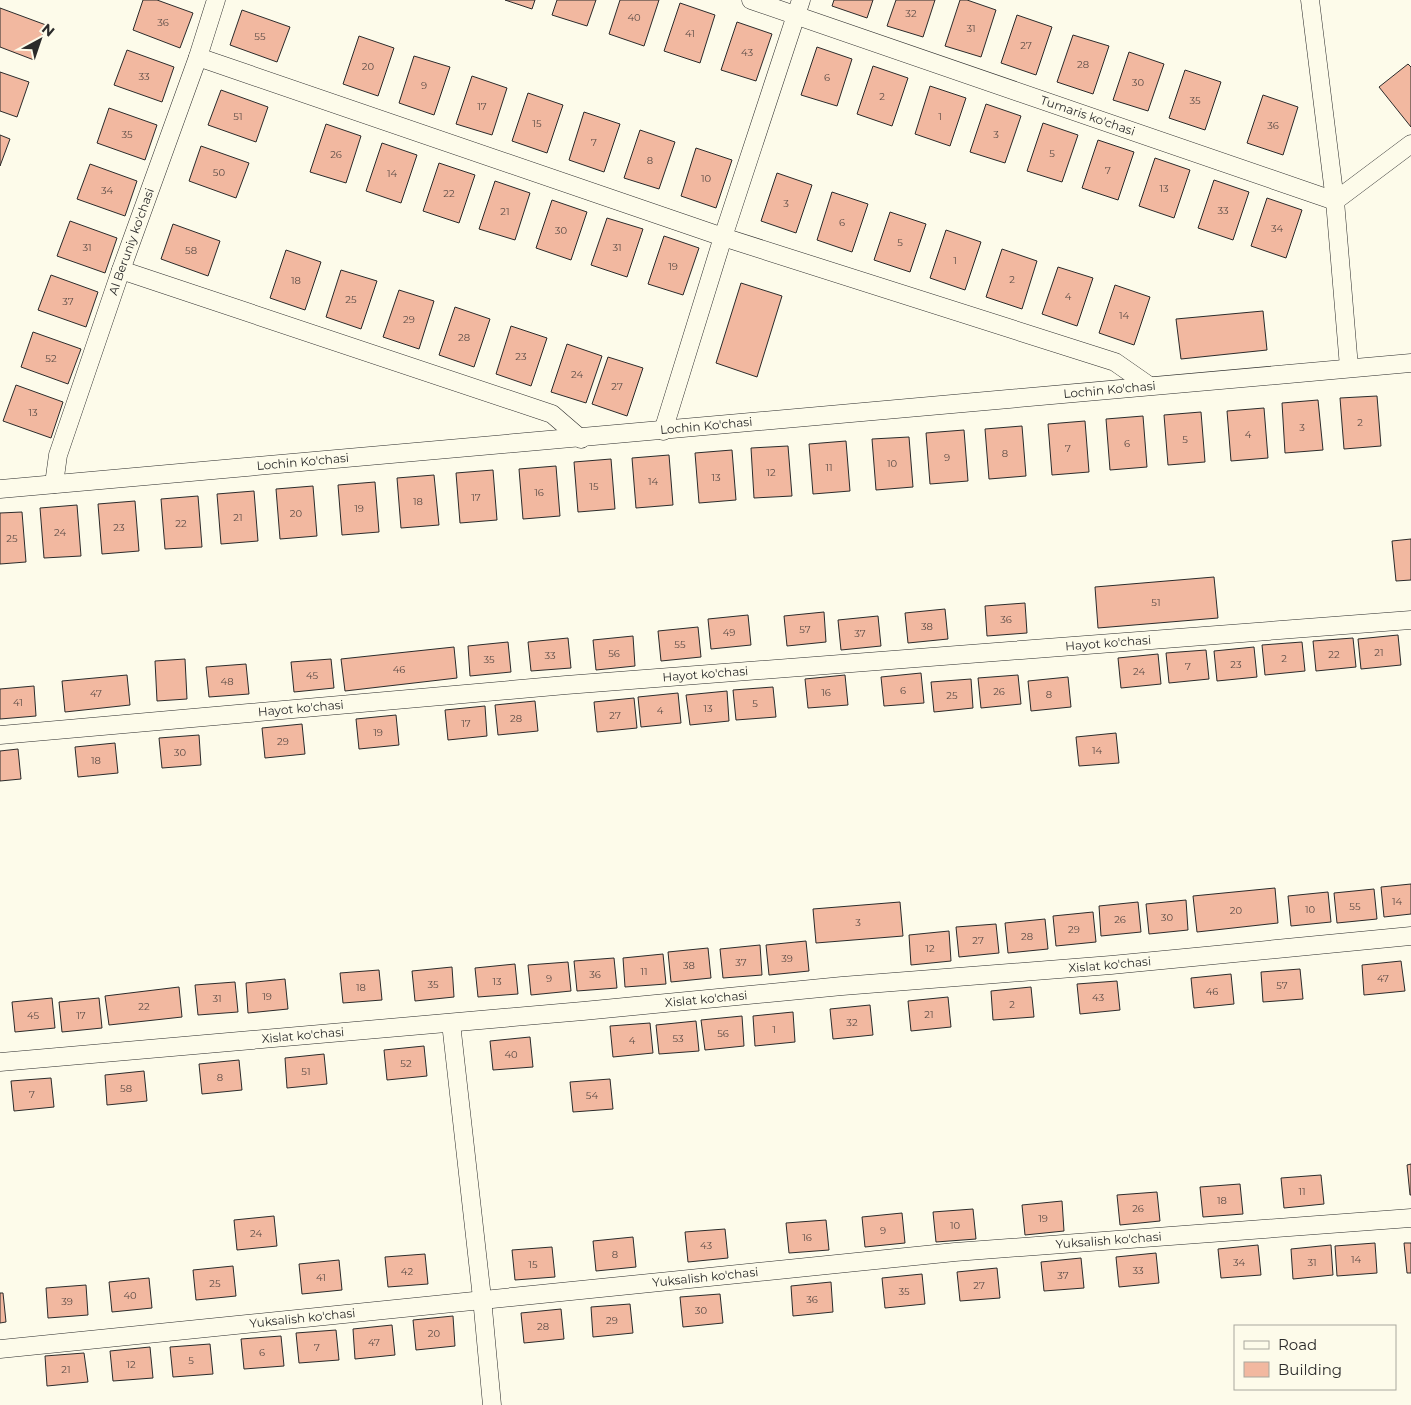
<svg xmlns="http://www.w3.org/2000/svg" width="1411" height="1405" font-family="Montserrat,sans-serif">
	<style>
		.building { fill: #f2b8a0; stroke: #2b2b2b }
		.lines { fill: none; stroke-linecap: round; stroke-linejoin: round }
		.street-casing { stroke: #2b2b2b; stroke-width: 19 }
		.street { stroke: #fdfbea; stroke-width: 18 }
		.labels { text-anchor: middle; stroke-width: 4; stroke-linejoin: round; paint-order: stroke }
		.number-label { font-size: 10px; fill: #5d4e48 }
		.street-label { font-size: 12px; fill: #2b2b2b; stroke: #fdfbea }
	</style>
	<rect width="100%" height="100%" fill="#fdfbea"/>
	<path class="building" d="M143 0H157L193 13 180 48 133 30Z
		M505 0H535L532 9Z
		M557 0H596L587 26 552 15Z
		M620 0H659L644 46 609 34Z
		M834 0H873L867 18 832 6Z
		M896 0H935L923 37 887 26Z
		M960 0H967L996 10 981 57 945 46Z
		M680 3 715 15 700 63 664 51Z
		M0 8 46 25 34 60 0 47Z
		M242 10 290 27 277 62 230 45Z
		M1017 15 1052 27 1036 75 1001 63Z
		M737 22 772 34 756 81 721 70Z
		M1073 35 1109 46 1093 94 1057 82Z
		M359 36 394 48 378 96 343 84Z
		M817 47 852 59 837 106 801 95Z
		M127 50 174 67 162 102 114 85Z
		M1129 52 1164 64 1148 111 1113 100Z
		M414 56 450 67 434 115 399 103Z
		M1408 64 1411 67V127L1379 87Z
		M873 66 908 78 892 126 857 114Z
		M1185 70 1221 82 1205 130 1169 118Z
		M0 72 29 82 17 117 0 111Z
		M472 76 507 88 492 135 456 124Z
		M930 86 966 98 950 146 915 134Z
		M221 90 268 107 256 142 208 125Z
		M528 93 563 105 547 153 512 141Z
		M1263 95 1298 107 1283 155 1247 143Z
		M986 104 1021 116 1005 163 970 152Z
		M109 108 157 125 145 160 97 143Z
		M584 112 620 124 604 172 569 160Z
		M1043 123 1078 135 1062 182 1027 171Z
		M326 124 361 136 346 183 310 172Z
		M640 130 675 142 659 189 624 178Z
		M0 135 10 139 0 166Z
		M1098 140 1134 152 1118 200 1082 188Z
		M382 143 417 155 401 203 366 191Z
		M201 146 249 163 236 198 189 181Z
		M696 148 732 160 716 208 681 196Z
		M1155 158 1190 170 1174 218 1139 206Z
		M439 163 475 175 459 223 423 211Z
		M90 164 137 181 125 216 77 199Z
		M777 173 812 185 796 233 761 221Z
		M1214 180 1249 192 1233 240 1198 228Z
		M495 181 530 193 515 240 479 229Z
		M832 192 868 204 852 252 817 240Z
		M1267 198 1302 210 1286 258 1251 246Z
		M552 200 587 212 571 260 536 248Z
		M890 212 926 224 910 272 874 260Z
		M607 218 643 229 627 277 591 265Z
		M70 221 117 238 105 273 57 256Z
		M173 224 220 241 208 276 161 259Z
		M946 230 981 242 965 290 930 278Z
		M664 236 699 248 683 295 648 284Z
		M1002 249 1037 261 1022 309 986 297Z
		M286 250 321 262 305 310 270 298Z
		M1058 267 1093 278 1077 326 1042 314Z
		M341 270 377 281 361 329 326 317Z
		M51 275 98 292 86 327 38 310Z
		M741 283 782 296 757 377 716 363Z
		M1115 285 1150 297 1134 345 1099 333Z
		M399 290 434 301 419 349 383 337Z
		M455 307 490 319 474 367 439 355Z
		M1263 311 1267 350 1181 359 1176 319Z
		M511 326 547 338 531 386 496 374Z
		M33 332 81 349 68 384 21 367Z
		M567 344 602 356 586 403 551 392Z
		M608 357 643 368 627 416 592 404Z
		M16 385 63 402 51 438 3 421Z
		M1377 396 1381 446 1344 449 1340 398Z
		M1318 400 1323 450 1285 453 1282 403Z
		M1264 408 1268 458 1231 461 1227 411Z
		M1201 412 1205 462 1168 465 1164 415Z
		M1143 416 1147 467 1110 470 1106 419Z
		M1085 421 1089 472 1052 475 1048 424Z
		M1022 426 1026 476 989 479 985 429Z
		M964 430 968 481 930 484 926 433Z
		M909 437 913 487 876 490 872 439Z
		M846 441 850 491 813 494 809 444Z
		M788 446 792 496 754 498 751 448Z
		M732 450 736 500 699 503 695 453Z
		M669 455 673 505 636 508 632 458Z
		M611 459 615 509 578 512 574 462Z
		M556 466 560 516 523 519 519 469Z
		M493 470 497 520 460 523 456 473Z
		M434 475 439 525 401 528 397 478Z
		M375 482 379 532 342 535 338 485Z
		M313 486 317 536 280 539 276 489Z
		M254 491 258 541 221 544 217 494Z
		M198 496 202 547 165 549 161 499Z
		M135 501 139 551 102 554 98 504Z
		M77 505 81 556 44 558 40 508Z
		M22 512 26 562 0 564V513Z
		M1411 539V580L1396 581 1392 541Z
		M1214 577 1218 618 1098 628 1095 587Z
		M1025 603 1027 633 987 636 985 606Z
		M945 609 948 639 908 643 905 613Z
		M824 612 826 642 787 646 784 616Z
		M748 615 751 645 711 649 708 619Z
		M878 616 881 646 841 650 838 620Z
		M698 627 701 657 661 661 658 631Z
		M1398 635 1401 665 1361 669 1358 639Z
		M633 636 635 666 596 670 593 640Z
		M568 638 571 668 531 671 528 642Z
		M1353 638 1356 667 1316 671 1313 641Z
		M508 642 511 672 470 676 468 646Z
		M1302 642 1305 671 1265 675 1262 645Z
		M454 647 457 678 345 691 341 659Z
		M1254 647 1257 677 1217 681 1214 651Z
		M1206 650 1209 679 1169 683 1166 653Z
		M1158 654 1161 684 1121 688 1118 658Z
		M185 659 187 699 157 701 155 661Z
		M331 659 334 688 294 692 291 662Z
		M246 664 249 694 209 697 206 667Z
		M921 673 924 703 884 706 881 677Z
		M127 675 130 705 65 712 62 681Z
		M845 675 848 705 808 708 805 679Z
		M1018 675 1021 704 981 708 978 678Z
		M1068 677 1071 707 1031 711 1028 681Z
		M971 679 973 708 934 712 931 682Z
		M34 686 36 716 0 719V689Z
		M773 687 776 717 736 720 733 690Z
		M727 691 729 721 690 725 686 695Z
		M678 693 681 723 641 727 638 697Z
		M634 698 637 728 597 732 594 702Z
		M535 701 538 731 498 735 495 705Z
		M485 706 487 736 448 740 445 710Z
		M396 715 399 745 359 749 356 719Z
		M302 724 305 754 265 758 262 728Z
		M1116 733 1119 763 1079 766 1076 737Z
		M199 735 201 765 162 768 159 738Z
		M115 743 118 773 78 777 75 747Z
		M18 749 21 779 0 781V751Z
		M1411 884V914L1384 917 1381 887Z
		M1275 888 1278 923 1197 932 1193 896Z
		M1374 889 1377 919 1337 923 1334 893Z
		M1328 892 1331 922 1291 926 1288 896Z
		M1186 900 1188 930 1149 934 1146 904Z
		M900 902 903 936 816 943 813 909Z
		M1138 902 1141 932 1101 936 1099 906Z
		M1093 912 1096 942 1056 946 1053 916Z
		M1045 919 1048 949 1008 953 1005 923Z
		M996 924 999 953 959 957 956 927Z
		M949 931 951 961 911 965 909 935Z
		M806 941 809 971 769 975 766 945Z
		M760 945 762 975 723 978 720 949Z
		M708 948 711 978 671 982 668 952Z
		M663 954 666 984 625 987 623 958Z
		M614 958 617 988 577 991 574 961Z
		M1401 961 1405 991 1364 995 1362 965Z
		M568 962 571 991 531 995 528 965Z
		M515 964 518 994 478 997 475 968Z
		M452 967 454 997 415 1001 412 971Z
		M1300 969 1303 999 1263 1002 1261 972Z
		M379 970 382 1000 343 1003 340 973Z
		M1231 974 1234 1004 1194 1008 1191 978Z
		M285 979 288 1009 248 1013 246 983Z
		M1117 981 1120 1010 1080 1014 1077 984Z
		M235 982 238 1012 198 1015 195 985Z
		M179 987 182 1017 109 1025 105 996Z
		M1031 987 1034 1017 993 1020 991 991Z
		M948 997 951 1027 911 1031 908 1001Z
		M52 998 55 1028 15 1032 12 1002Z
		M99 998 102 1028 62 1032 59 1002Z
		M870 1005 873 1035 833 1039 830 1009Z
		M793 1012 795 1042 755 1046 753 1016Z
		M742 1016 744 1046 705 1050 701 1020Z
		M696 1021 699 1051 659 1054 656 1025Z
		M650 1023 653 1053 613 1057 610 1026Z
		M530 1037 533 1067 493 1070 490 1041Z
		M424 1046 427 1076 387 1080 384 1050Z
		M324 1054 327 1084 287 1088 285 1058Z
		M239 1060 242 1090 202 1094 199 1064Z
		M144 1071 147 1101 107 1105 105 1075Z
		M51 1078 54 1107 14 1111 11 1081Z
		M610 1079 613 1109 573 1112 570 1082Z
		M1411 1164V1195H1410L1407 1165Z
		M1321 1175 1324 1204 1284 1208 1281 1178Z
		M1240 1184 1243 1214 1203 1217 1200 1187Z
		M1157 1192 1160 1221 1120 1225 1117 1195Z
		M1062 1201 1064 1231 1025 1235 1022 1205Z
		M973 1209 976 1239 936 1242 933 1212Z
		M902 1213 905 1243 865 1247 862 1217Z
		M274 1216 277 1246 237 1250 234 1220Z
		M826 1220 829 1250 789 1253 786 1223Z
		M725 1229 728 1258 688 1262 685 1232Z
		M633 1237 636 1267 596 1271 593 1241Z
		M1375 1243 1377 1273 1337 1276 1335 1246Z
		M1404 1243H1411V1273H1407Z
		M1258 1245 1261 1275 1221 1278 1218 1249Z
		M1331 1245 1333 1275 1293 1279 1291 1249Z
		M552 1247 555 1277 515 1280 512 1250Z
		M1156 1253 1159 1283 1119 1287 1116 1257Z
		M425 1254 428 1284 388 1287 385 1257Z
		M1081 1258 1084 1288 1044 1291 1041 1262Z
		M339 1260 342 1290 302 1294 299 1264Z
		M233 1266 236 1296 196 1300 193 1270Z
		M997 1268 1000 1298 960 1301 957 1272Z
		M922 1274 925 1304 885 1308 882 1278Z
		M149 1278 152 1308 112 1312 109 1282Z
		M831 1282 833 1312 793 1316 791 1286Z
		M86 1285 88 1315 48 1318 46 1288Z
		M0 1293H3L6 1322 0 1323Z
		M720 1294 723 1323 683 1327 680 1297Z
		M630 1304 633 1333 593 1337 591 1307Z
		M561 1309 564 1339 524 1343 521 1313Z
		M453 1316 455 1346 416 1350 413 1320Z
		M392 1325 395 1355 355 1359 353 1329Z
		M336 1330 339 1360 299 1363 296 1333Z
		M281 1336 284 1366 244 1369 241 1339Z
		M210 1344 213 1374 173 1377 170 1347Z
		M150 1347 153 1378 113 1381 110 1351Z
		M84 1353 88 1382 47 1386 45 1356Z"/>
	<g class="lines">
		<defs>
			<g id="street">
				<path id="s1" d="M751 0 1335 201 1411 144"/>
				<path d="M1310 0 1335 201 1349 367"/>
				<path d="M198 57 723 237 1115 362 1148 385"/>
				<path d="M121 270 552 414 581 439"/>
				<path d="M663 431 723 237 801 0"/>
				<path id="s2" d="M54 484 58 455 121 270 198 57 216 0"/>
				<path id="s3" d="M0 489 1411 363"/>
				<path id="s4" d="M0 735 566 685 1411 620"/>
				<path d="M451 1023 482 1298 492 1405"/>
				<path id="s5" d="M0 1062 583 1011 842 986 1111 965 1411 936"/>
				<path id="s6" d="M0 1349 955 1252 1411 1218"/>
			</g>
		</defs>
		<use href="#street" class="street-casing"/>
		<use href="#street" class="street"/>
	</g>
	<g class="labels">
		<g class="number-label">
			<text x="911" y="17">32</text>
			<text x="634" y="21">40</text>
			<text x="163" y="26">36</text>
			<text x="971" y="32">31</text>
			<text x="690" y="37">41</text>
			<text x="260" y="40">55</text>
			<text x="1026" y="49">27</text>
			<text x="747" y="56">43</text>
			<text x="1083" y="68">28</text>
			<text x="368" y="70">20</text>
			<text x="144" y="80">33</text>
			<text x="827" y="81">6</text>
			<text x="1138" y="86">30</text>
			<text x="424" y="89">9</text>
			<text x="882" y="100">2</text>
			<text x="1195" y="104">35</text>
			<text x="482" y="110">17</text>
			<text x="238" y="120">51</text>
			<text x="940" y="120">1</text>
			<text x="537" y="127">15</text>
			<text x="1273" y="129">36</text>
			<text x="127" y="138">35</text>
			<text x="996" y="138">3</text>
			<text x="594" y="146">7</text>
			<text x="1052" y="157">5</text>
			<text x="336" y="158">26</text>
			<text x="650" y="164">8</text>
			<text x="1108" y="174">7</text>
			<text x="219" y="176">50</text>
			<text x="392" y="177">14</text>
			<text x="706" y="182">10</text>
			<text x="1164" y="192">13</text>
			<text x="107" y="194">34</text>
			<text x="449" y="197">22</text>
			<text x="786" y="207">3</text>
			<text x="1223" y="214">33</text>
			<text x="505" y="215">21</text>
			<text x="842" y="226">6</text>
			<text x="1277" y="232">34</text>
			<text x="561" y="234">30</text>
			<text x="900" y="246">5</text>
			<text x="87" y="251">31</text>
			<text x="617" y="251">31</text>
			<text x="191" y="254">58</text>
			<text x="955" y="264">1</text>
			<text x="673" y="270">19</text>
			<text x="1012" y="283">2</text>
			<text x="296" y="284">18</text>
			<text x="1068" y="300">4</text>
			<text x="351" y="303">25</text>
			<text x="68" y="305">37</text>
			<text x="1124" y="319">14</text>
			<text x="409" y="323">29</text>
			<text x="464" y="341">28</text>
			<text x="521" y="360">23</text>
			<text x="51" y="362">52</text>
			<text x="577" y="378">24</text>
			<text x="617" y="390">27</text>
			<text x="33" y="416">13</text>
			<text x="1360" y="426">2</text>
			<text x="1302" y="431">3</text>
			<text x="1248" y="438">4</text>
			<text x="1185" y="443">5</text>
			<text x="1127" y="447">6</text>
			<text x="1068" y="452">7</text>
			<text x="1005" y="457">8</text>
			<text x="947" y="461">9</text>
			<text x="892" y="467">10</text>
			<text x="829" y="471">11</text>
			<text x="771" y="476">12</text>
			<text x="716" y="481">13</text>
			<text x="653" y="485">14</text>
			<text x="594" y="490">15</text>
			<text x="539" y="496">16</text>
			<text x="476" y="501">17</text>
			<text x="418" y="505">18</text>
			<text x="359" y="512">19</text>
			<text x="296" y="517">20</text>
			<text x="238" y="521">21</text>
			<text x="181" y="527">22</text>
			<text x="119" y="531">23</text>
			<text x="60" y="536">24</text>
			<text x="12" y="542">25</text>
			<text x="1156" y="606">51</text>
			<text x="1006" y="623">36</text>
			<text x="927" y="630">38</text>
			<text x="805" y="633">57</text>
			<text x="729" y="636">49</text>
			<text x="860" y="637">37</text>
			<text x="680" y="648">55</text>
			<text x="1379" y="656">21</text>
			<text x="614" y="657">56</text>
			<text x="1334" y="658">22</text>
			<text x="550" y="659">33</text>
			<text x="1284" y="662">2</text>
			<text x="489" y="663">35</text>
			<text x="1236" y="668">23</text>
			<text x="1188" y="670">7</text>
			<text x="399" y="673">46</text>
			<text x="1139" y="675">24</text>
			<text x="312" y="679">45</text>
			<text x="227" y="685">48</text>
			<text x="903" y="694">6</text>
			<text x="999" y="695">26</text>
			<text x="826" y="696">16</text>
			<text x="96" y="697">47</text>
			<text x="1049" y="698">8</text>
			<text x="952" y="699">25</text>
			<text x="18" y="706">41</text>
			<text x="755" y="707">5</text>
			<text x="708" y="712">13</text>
			<text x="660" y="714">4</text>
			<text x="615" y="719">27</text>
			<text x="516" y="722">28</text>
			<text x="466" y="727">17</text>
			<text x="378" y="736">19</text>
			<text x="283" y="745">29</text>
			<text x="1097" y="754">14</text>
			<text x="180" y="756">30</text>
			<text x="96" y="764">18</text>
			<text x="1397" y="905">14</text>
			<text x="1355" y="910">55</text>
			<text x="1310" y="913">10</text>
			<text x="1236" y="914">20</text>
			<text x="1167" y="921">30</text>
			<text x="1120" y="923">26</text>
			<text x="858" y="926">3</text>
			<text x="1074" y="933">29</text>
			<text x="1027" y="940">28</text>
			<text x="978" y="944">27</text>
			<text x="930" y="952">12</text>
			<text x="787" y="962">39</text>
			<text x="741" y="966">37</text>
			<text x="689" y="969">38</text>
			<text x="644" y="975">11</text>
			<text x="595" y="978">36</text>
			<text x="549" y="982">9</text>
			<text x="1383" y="982">47</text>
			<text x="497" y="985">13</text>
			<text x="433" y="988">35</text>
			<text x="1282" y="989">57</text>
			<text x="361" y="991">18</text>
			<text x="1212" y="995">46</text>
			<text x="267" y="1000">19</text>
			<text x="1098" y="1001">43</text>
			<text x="217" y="1002">31</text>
			<text x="1012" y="1008">2</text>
			<text x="144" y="1010">22</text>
			<text x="929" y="1018">21</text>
			<text x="33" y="1019">45</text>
			<text x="81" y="1019">17</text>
			<text x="852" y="1026">32</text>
			<text x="774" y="1033">1</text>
			<text x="723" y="1037">56</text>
			<text x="678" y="1042">53</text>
			<text x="632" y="1044">4</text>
			<text x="511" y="1058">40</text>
			<text x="406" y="1067">52</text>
			<text x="306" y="1075">51</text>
			<text x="220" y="1081">8</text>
			<text x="126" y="1092">58</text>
			<text x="32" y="1098">7</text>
			<text x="592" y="1099">54</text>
			<text x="1302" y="1195">11</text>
			<text x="1222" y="1204">18</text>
			<text x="1138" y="1212">26</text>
			<text x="1043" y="1222">19</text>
			<text x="955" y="1229">10</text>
			<text x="883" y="1234">9</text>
			<text x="256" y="1237">24</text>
			<text x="807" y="1241">16</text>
			<text x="706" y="1249">43</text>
			<text x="615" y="1258">8</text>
			<text x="1356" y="1263">14</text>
			<text x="1239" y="1266">34</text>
			<text x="1312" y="1266">31</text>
			<text x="533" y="1268">15</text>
			<text x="1138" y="1274">33</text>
			<text x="407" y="1275">42</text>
			<text x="1063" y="1279">37</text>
			<text x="321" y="1281">41</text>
			<text x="215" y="1287">25</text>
			<text x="979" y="1289">27</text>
			<text x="904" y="1295">35</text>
			<text x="130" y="1299">40</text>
			<text x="812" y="1303">36</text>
			<text x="67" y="1305">39</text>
			<text x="701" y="1314">30</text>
			<text x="612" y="1324">29</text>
			<text x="543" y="1330">28</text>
			<text x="434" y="1337">20</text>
			<text x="374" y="1346">47</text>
			<text x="317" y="1351">7</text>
			<text x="262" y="1356">6</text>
			<text x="191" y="1364">5</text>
			<text x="131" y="1368">12</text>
			<text x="66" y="1373">21</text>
		</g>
		<g class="street-label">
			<text dy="4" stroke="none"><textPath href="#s1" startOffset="356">Tumaris ko'chasi</textPath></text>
			<text dy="4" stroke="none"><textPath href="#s2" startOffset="255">Al Beruniy ko'chasi</textPath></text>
			<text dy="4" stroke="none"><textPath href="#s3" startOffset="1114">Lochin Ko'chasi</textPath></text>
			<text dy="4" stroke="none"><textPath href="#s3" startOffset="709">Lochin Ko'chasi</textPath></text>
			<text dy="4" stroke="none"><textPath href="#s3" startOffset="304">Lochin Ko'chasi</textPath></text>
			<text dy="4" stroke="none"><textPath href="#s4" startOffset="1112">Hayot ko'chasi</textPath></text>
			<text dy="4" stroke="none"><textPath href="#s4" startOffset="708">Hayot ko'chasi</textPath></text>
			<text dy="4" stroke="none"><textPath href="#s4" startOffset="302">Hayot ko'chasi</textPath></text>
			<text dy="4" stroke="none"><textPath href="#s5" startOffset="1114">Xislat ko'chasi</textPath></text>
			<text dy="4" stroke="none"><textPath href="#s5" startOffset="709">Xislat ko'chasi</textPath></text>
			<text dy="4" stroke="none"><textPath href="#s5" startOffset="304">Xislat ko'chasi</textPath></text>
			<text dy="4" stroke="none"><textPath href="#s6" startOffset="1114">Yuksalish ko'chasi</textPath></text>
			<text dy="4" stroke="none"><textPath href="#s6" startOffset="709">Yuksalish ko'chasi</textPath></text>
			<text dy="4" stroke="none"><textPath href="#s6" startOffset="304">Yuksalish ko'chasi</textPath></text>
		</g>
	</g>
	<rect x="1234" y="1325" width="162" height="65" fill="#fdfbea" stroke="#a9a89e"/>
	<rect x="1244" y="1341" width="25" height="8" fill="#fdfbea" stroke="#a9a89e"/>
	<text x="1278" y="1350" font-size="15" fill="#2b2b2b">Road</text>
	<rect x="1244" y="1362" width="25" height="15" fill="#f2b8a0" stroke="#a9a89e"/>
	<text x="1278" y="1375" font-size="15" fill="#2b2b2b">Building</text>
	<g transform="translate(40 40) rotate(40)" stroke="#fdfbea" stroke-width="4" paint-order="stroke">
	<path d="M0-4L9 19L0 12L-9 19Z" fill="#2b2b2b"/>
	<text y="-8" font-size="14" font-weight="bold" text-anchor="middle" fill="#2b2b2b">N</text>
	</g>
</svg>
